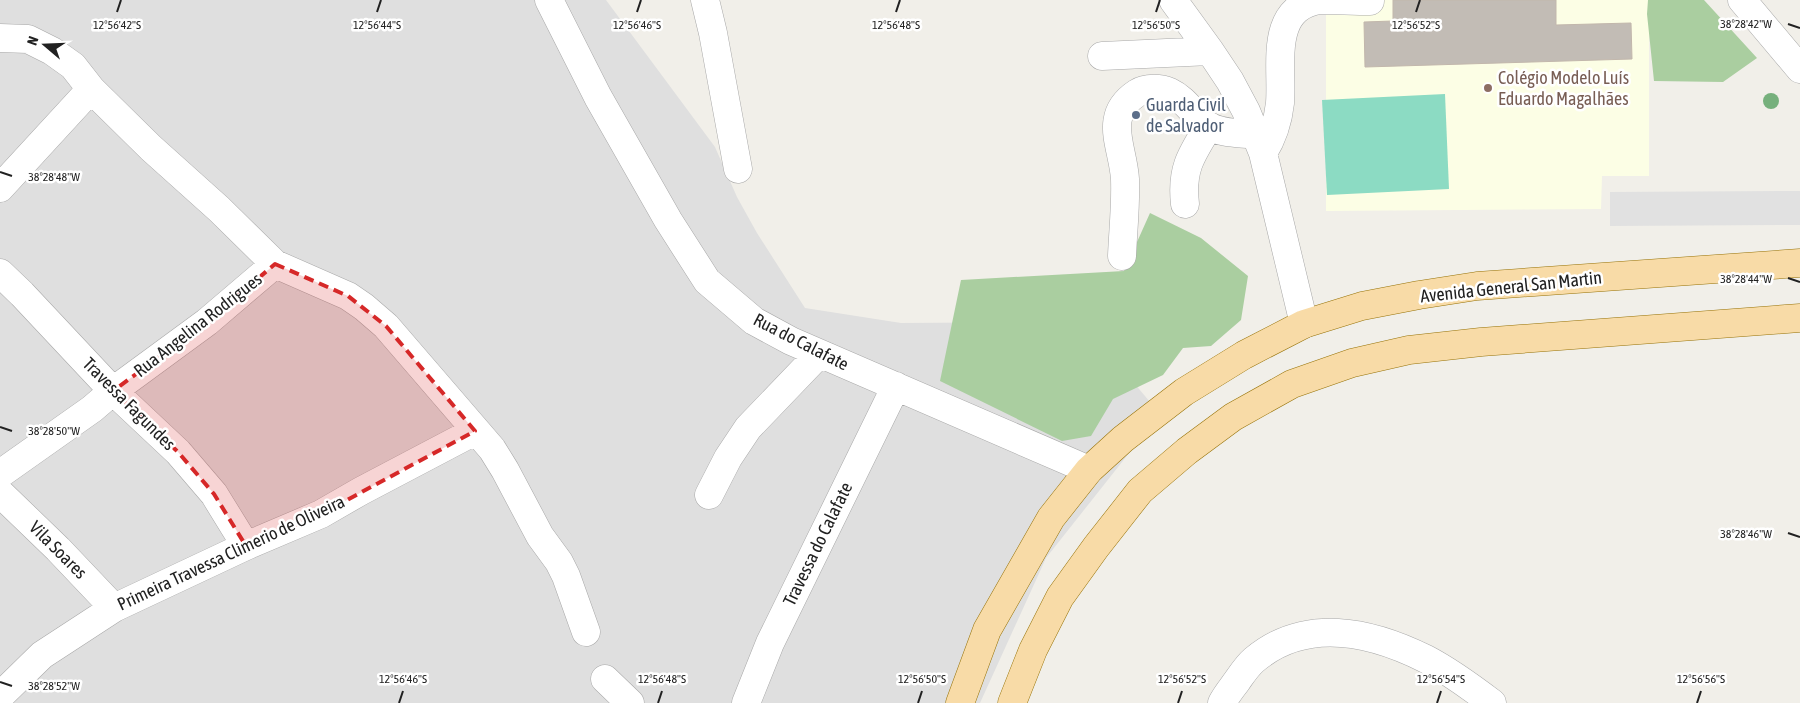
<svg xmlns="http://www.w3.org/2000/svg" width="1800" height="703" font-family="'Asap Condensed',sans-serif">
	<style>
		.residential { fill: #dfdfdf }
		.education { fill: #fcfee5 }
		.forest { fill: #aacea0 }
		.pitch { fill: #8cdbc3 }
		.parking { fill: #e1e1e1 }
		.building { fill: #c2bcb5; stroke: #c2b7ac }
		.lines { fill: none; stroke-linecap: round; stroke-linejoin: round }
		.minor-casing { stroke: #a8a8a8; stroke-width: 29 }
		.major-casing { stroke: #977308; stroke-width: 29 }
		.minor { stroke: #fff; stroke-width: 28 }
		.major { stroke: #f8dba7; stroke-width: 28 }
		.tree { fill: #76b07c }
		.marked { fill: #d62828; fill-opacity: 0.2; stroke: #d62828; stroke-width: 4; stroke-dasharray: 10 6; stroke-linejoin: round }
		.ticks { fill: none; stroke: #212121; stroke-width: 2 }
		.education-dot { fill: #8d6e63; stroke: #fff; stroke-width: 2 }
		.service-dot { fill: #5c6f8a; stroke: #fff; stroke-width: 2 }
		.labels { text-anchor: middle; stroke-width: 5; stroke-linejoin: round; paint-order: stroke }
		.education-label { font-size: 18px; fill: #785e54; stroke: #fff; text-anchor: start }
		.service-label { font-size: 18px; fill: #4e5e75; stroke: #fff; text-anchor: start }
		.street-label { font-size: 18px; fill: #212121; stroke: #fff }
		.ticks-label { font-size: 12px; text-anchor: middle; fill: #212121; stroke: #fff; stroke-width: 5; stroke-linejoin: round; paint-order: stroke }
	</style>
	<rect width="100%" height="100%" fill="#f1efe9"/>
	<path class="residential" d="M0 0H606L715 147 737 197 757 233 805 308 901 323 1083 322 1160 414 1046 558 980 703H0Z"/>
	<path class="education" d="M1326 0H1649V176H1602L1601 209 1326 211Z"/>
	<path class="forest" d="M1648 0H1704L1757 58 1723 82 1654 81 1647 14Z
		M1150 213 1201 238 1248 276 1241 320 1211 346 1183 348 1163 375 1113 399 1091 436 1062 441 940 381 961 280 1124 271Z"/>
	<path class="pitch" d="M1445 94 1449 189 1327 195 1322 100Z"/>
	<path class="parking" d="M1800 191V225L1610 226V192Z"/>
	<path class="building" d="M1393 0H1556V25L1631 23 1632 59 1365 67 1364 22 1393 21Z"/>
	<g class="lines">
		<defs>
			<path id="minor" d="M549 0 598 97 668 220 707 281 754 321 791 341 1089 470
				M705 0 713 33 738 169
				M1173 0 1210 51
				M1742 0 1800 69
				M0 38 28 39 52 51 73 66 91 89 151 148 219 209 275 264 348 296 364 307 386 326 492 449 505 470 540 536 559 562 566 576 586 632
				M1102 56 1210 51 1230 81 1246 111 1263 153 1304 324
				M1263 153C1273 137 1278 122 1280 103 1283 66 1268 8 1320 0 1336 0 1354 1 1370 1
				M0 188 91 89
				M1185 204C1181 169 1191 155 1209 126
				M1122 256C1123 231 1126 205 1125 179 1123 146 1102 116 1137 93 1146 87 1161 88 1170 92 1185 99 1194 115 1207 125 1220 134 1241 133 1256 135
				M0 273 22 294 113 391 178 452 214 494 246 546
				M0 474 92 409 113 391 207 322 275 264
				M0 493 58 549 114 608
				M709 495 728 458 748 428 819 354
				M605 679 630 703
				M0 696 42 655 114 608 246 546 321 514 361 491 475 431
				M746 703 770 643 896 386
				M1222 703C1226 695 1232 688 1237 681 1242 674 1247 666 1254 660 1305 617 1370 631 1426 659 1449 671 1471 687 1492 703"/>
			<path id="major" d="M960 703 987 630 1051 518 1089 470 1123 439 1184 392 1244 355 1304 324 1362 306 1419 295 1477 286 1800 263
				M1012 703 1033 650 1060 597 1096 547 1140 491 1187 451 1233 417 1292 384 1352 363 1409 350 1481 342 1800 318"/>
		</defs>
		<use href="#minor" class="minor-casing"/>
		<use href="#major" class="major-casing"/>
		<use href="#minor" class="minor"/>
		<use href="#major" class="major"/>
	</g>
	<circle class="tree" cx="1771" cy="101" r="8"/>
	<path class="marked" d="M275 264 348 296 386 326 475 431 321 514 246 546 214 494 178 452 113 391 207 322Z"/>
	<path class="ticks" d="M117 12 121 0M377 12 381 0M637 12 641 0M896 12 900 0M1156 12 1160 0M1416 12 1420 0M1788 24 1800 28M0 172 12 176M1788 278 1800 282M0 427 12 431M1788 533 1800 537M0 682 12 686M399 703 403 691M658 703 662 691M918 703 922 691M1178 703 1182 691M1437 703 1441 691M1697 703 1701 691"/>
	<circle class="education-dot" cx="1488" cy="88" r="5"/>
	<circle class="service-dot" cx="1136" cy="115" r="5"/>
	<g class="labels">
		<g class="education-label">
			<text x="1498" y="84">Colégio Modelo Luís<tspan x="1498" dy="21">Eduardo Magalhães</tspan></text>
		</g>
		<g class="service-label">
			<text x="1146" y="111">Guarda Civil<tspan x="1146" dy="21">de Salvador</tspan></text>
		</g>
		<g class="street-label">
			<text transform="translate(1511 287) rotate(-6)" y="6">Avenida General San Martin</text>
			<text transform="translate(198 325) rotate(-38)" y="6">Rua Angelina Rodrigues</text>
			<text transform="translate(801 342) rotate(27)" y="6">Rua do Calafate</text>
			<text transform="translate(129 404) rotate(45)" y="6">Travessa Fagundes</text>
			<text transform="translate(818 544) rotate(-64)" y="6">Travessa do Calafate</text>
			<text transform="translate(58 550) rotate(45)" y="6">Vila Soares</text>
			<text transform="translate(231 553) rotate(-25)" y="6">Primeira Travessa Climerio de Oliveira</text>
		</g>
	</g>
	<g class="ticks-label">
		<text x="1746" y="28">38°28'42"W</text>
		<text x="117" y="29">12°56'42"S</text>
		<text x="377" y="29">12°56'44"S</text>
		<text x="637" y="29">12°56'46"S</text>
		<text x="896" y="29">12°56'48"S</text>
		<text x="1156" y="29">12°56'50"S</text>
		<text x="1416" y="29">12°56'52"S</text>
		<text x="54" y="181">38°28'48"W</text>
		<text x="1746" y="283">38°28'44"W</text>
		<text x="54" y="435">38°28'50"W</text>
		<text x="1746" y="538">38°28'46"W</text>
		<text x="403" y="683">12°56'46"S</text>
		<text x="662" y="683">12°56'48"S</text>
		<text x="922" y="683">12°56'50"S</text>
		<text x="1182" y="683">12°56'52"S</text>
		<text x="1441" y="683">12°56'54"S</text>
		<text x="1701" y="683">12°56'56"S</text>
		<text x="54" y="690">38°28'52"W</text>
	</g>
	<g transform="translate(45 45) rotate(289)" stroke="#ffffff" stroke-width="4" paint-order="stroke">
	<path d="M0-4L9 19L0 12L-9 19Z" fill="#212121"/>
	<text y="-8" font-size="14" font-weight="bold" text-anchor="middle" fill="#212121">N</text>
	</g>
</svg>
